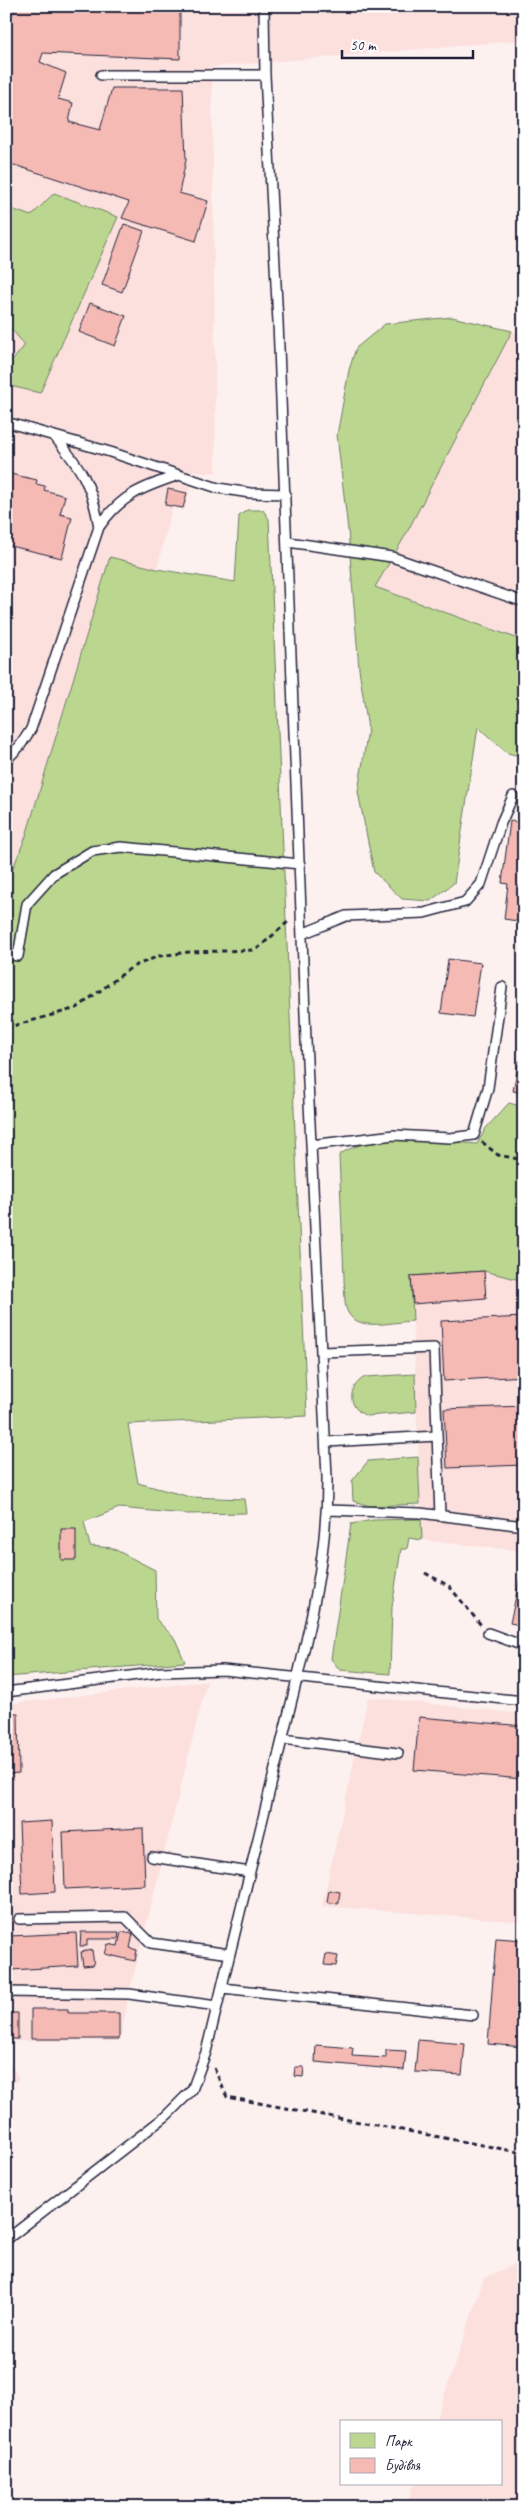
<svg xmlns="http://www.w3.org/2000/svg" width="530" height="2513" font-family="Caveat,sans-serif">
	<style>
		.built { fill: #fbe0de }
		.green { fill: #bbd78f; stroke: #6e7c65 }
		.building { fill: #f6bab5; stroke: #22223b }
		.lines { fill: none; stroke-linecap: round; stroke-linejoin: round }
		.service-casing { stroke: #22223b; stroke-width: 12 }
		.path { stroke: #22223b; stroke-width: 3; stroke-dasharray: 5 4; stroke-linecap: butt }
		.service { stroke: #fff; stroke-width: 9 }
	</style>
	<rect width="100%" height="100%" fill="#fdf1f0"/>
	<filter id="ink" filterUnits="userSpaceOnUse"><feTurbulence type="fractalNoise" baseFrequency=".02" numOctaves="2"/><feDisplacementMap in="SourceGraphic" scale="10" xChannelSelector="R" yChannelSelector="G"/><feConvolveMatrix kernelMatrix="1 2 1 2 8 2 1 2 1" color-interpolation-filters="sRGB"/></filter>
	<g filter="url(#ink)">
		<path class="built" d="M6 6H524V40L212 67 216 472 204 473 194 470 185 510 172 508 157 569 111 558 26 836 6 885Z
			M512 331 524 336V641L375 587 405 536Z
			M484 1271 524 1281V1551L422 1540 411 1276Z
			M207 1681 129 1994 120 2041H6V1704Z
			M368 1697 524 1714V1922L322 1906Z
			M6 2055 19 2079 6 2089Z
			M524 2232V2507H406L414 2484H501V2422H435L484 2278 521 2261Z"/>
		<path class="green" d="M54 193 118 217 40 393 6 385V361L13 360 25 345 12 330 6 327V207L31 216Z
			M452 317 512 331 405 536 375 587 524 641V757L507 753 478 727 454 883 430 901 402 899 374 872 358 792 368 729 359 669 348 530 337 435 349 370 356 348 385 324Z
			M247 510H263L269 519 307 1416 128 1424 138 1483 190 1497 244 1499 246 1513 185 1514 119 1508 84 1522 90 1546 112 1548 155 1570 156 1619 175 1639 185 1662 6 1677V885L26 836 110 557 157 569 235 582 239 516Z
			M509 1103 524 1107V1281L484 1271 411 1276 413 1321C389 1322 348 1335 345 1302L339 1155C372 1131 437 1141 477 1144L486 1128Z
			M415 1374 416 1412 367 1416C347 1408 347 1387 365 1377Z
			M418 1457 420 1504 370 1506 353 1501 352 1481 368 1461Z
			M421 1519 422 1540 409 1538 407 1549H401L392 1607 390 1674 340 1670 331 1659 351 1524 373 1520Z"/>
		<path class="building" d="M15 6H180V59L43 53 40 62 66 73 58 99 73 103 69 122 100 130 112 88H183L186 160 179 193 208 201 196 241 122 218 129 202 8 163 11 157 6 156V39Z
			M124 224 144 231 122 292 102 285Z
			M90 303 126 316 115 346 79 332Z
			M6 473 37 480 36 484 45 486 44 490 65 496 60 514 72 517 62 558 6 545Z
			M168 489 187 493 183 508 165 505Z
			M510 821 524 823V922L504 919 508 884 502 883Z
			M448 959 481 963 473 1017 441 1013Z
			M519 1061H524V1093L513 1091Z
			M484 1271 486 1298 413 1304 411 1276Z
			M524 1317V1376L444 1381 441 1321Z
			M524 1406V1465L447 1468 444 1409Z
			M522 1503 524 1504V1521L520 1520Z
			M61 1529H76V1560H61Z
			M522 1569H524V1626L510 1623Z
			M6 1713H18L19 1773 6 1774Z
			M419 1717 524 1726V1779L414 1770Z
			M52 1821 55 1892 22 1894 19 1823Z
			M143 1828 145 1885 65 1889 63 1832Z
			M329 1890 340 1892 338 1904 327 1902Z
			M81 1932H119L118 1939H87V1946H80Z
			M121 1932 133 1934 130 1948 137 1950 135 1961 105 1954 108 1944 118 1946Z
			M76 1933 78 1966 11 1970 9 1936Z
			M496 1938 524 1940V2047L488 2044Z
			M92 1950 94 1965 83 1966 81 1952Z
			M326 1954 338 1956 336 1966 324 1965Z
			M31 2009H68V2013H119V2039H31Z
			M6 2013H18V2039H6Z
			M418 2040 465 2044 462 2075 415 2072Z
			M316 2045 353 2048 352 2056 386 2058V2050L406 2051 404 2070 315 2062Z
			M295 2067H304L303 2077 294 2076Z"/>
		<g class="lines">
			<defs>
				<path id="service" d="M101 75H265
					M6 422 110 452 218 488 250 493 286 494
					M99 527C121 495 143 487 179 475
					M288 542 392 557 524 602
					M6 760 20 746 31 729 99 527C92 484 81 468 54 436
					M302 934 346 916 424 913 465 902 481 884 501 823 513 796
					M6 954 18 956 27 904 54 874 92 851 121 847 300 864
					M311 1145 394 1135 450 1138 474 1135 488 1088 502 987
					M321 1352 434 1348 440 1516
					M326 1442 437 1436
					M327 1510 420 1513 524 1526
					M488 1633 524 1646
					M6 1692 161 1672 223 1670 524 1701
					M282 1739 398 1753
					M152 1857 250 1872
					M19 1919 125 1917 151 1943 230 1954
					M222 1988 473 2015
					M7 1992 129 1994 217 2006
					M6 2240 166 2116 192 2090 206 2052C231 1948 257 1844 282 1740 303 1654 328 1567 327 1477L306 1040 278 322 265 75 264 6"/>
			</defs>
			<use href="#service" class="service-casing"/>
			<path class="path" d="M6 1028 77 1008 132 967 159 956 189 952 256 950 289 921
				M482 1142 498 1155 524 1160
				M425 1573 449 1586 481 1625
				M214 2068 227 2097 524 2153"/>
			<use href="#service" class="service"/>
		</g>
	</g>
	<rect width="530" height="2513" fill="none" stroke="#fff" stroke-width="25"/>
	<rect x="12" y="12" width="505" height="2488" fill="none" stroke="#22223b" stroke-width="2" filter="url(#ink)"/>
	<rect x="340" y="2420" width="162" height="65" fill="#ffffff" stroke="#a7a7b1"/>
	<rect x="350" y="2433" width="25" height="15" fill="#bbd78f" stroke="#a7a7b1"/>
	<text x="385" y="2446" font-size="15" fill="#22223b">Парк</text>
	<rect x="350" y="2458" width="25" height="15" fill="#f6bab5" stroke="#a7a7b1"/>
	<text x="385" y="2470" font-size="15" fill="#22223b">Будівля</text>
	<path d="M342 50v8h131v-8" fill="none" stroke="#22223b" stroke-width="2.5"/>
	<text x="350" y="50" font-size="15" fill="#22223b" stroke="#ffffff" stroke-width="4" paint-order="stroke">50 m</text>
</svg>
